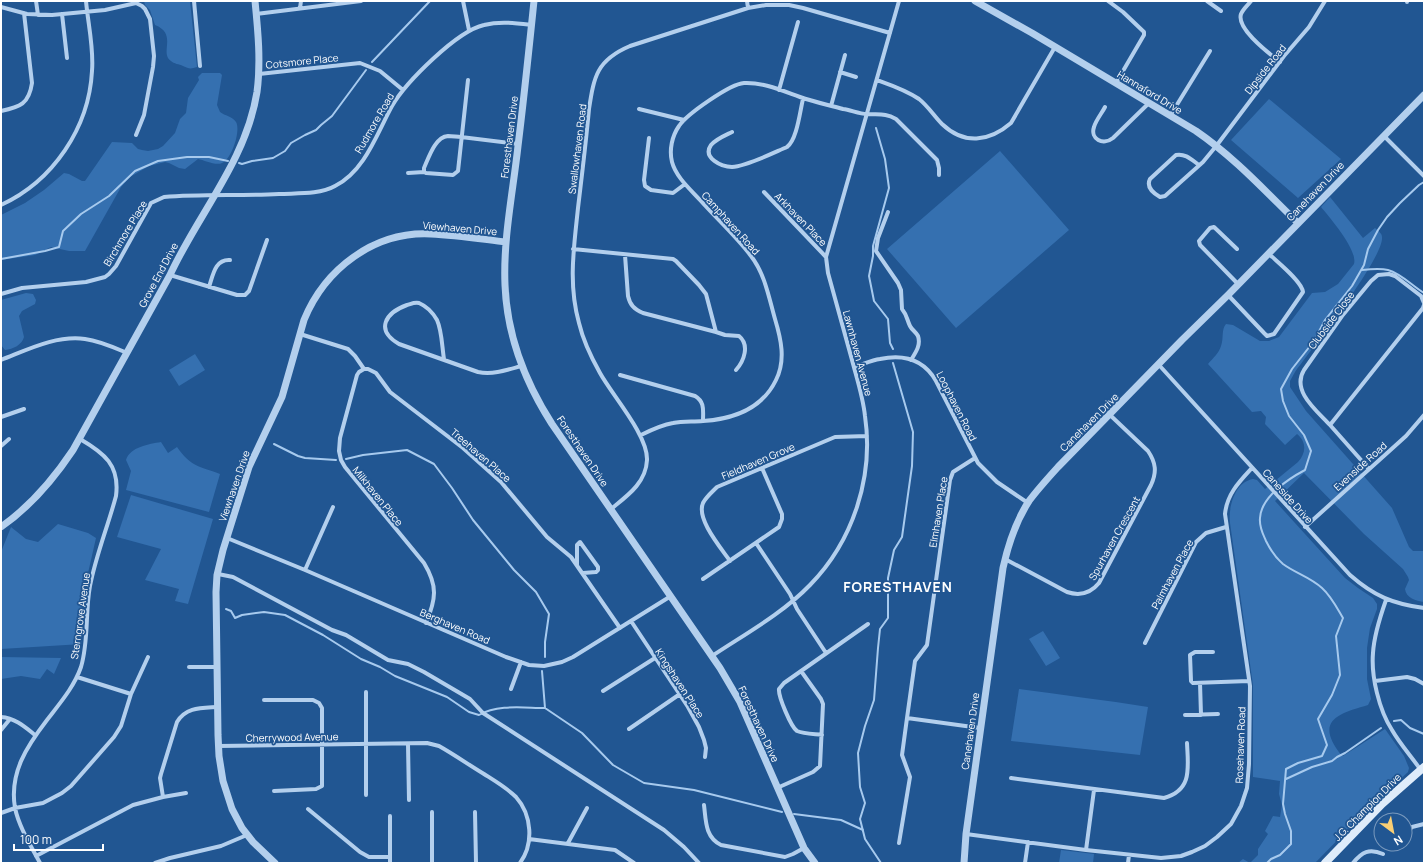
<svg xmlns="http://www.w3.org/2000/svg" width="1425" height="864" font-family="Manrope,sans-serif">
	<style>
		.green { fill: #3570b0 }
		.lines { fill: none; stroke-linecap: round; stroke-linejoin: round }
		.stream { stroke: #a7caee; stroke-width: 2 }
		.minor { stroke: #b3cfed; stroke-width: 4 }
		.tertiary { stroke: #b3cfed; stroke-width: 7 }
		.secondary { stroke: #dfecfa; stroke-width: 8 }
		.labels { text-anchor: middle; stroke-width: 3.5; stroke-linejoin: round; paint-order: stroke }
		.street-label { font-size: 10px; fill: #fff; stroke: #215692 }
		.district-label { font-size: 14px; font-weight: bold; letter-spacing: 1px; fill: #fff; stroke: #215692 }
	</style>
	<rect width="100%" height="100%" fill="#215692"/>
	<path class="green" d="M144 1H190L197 67C191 69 189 69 183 66 179 64 174 64 171 61 159 53 178 34 155 25L150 10 145 5Z
		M202 73H220L222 75 217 105 220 112C225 116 232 116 236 122 241 130 232 159 222 163 216 166 204 160 198 159L185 169 179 168 169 163 165 162 149 166 130 177 121 187 85 251H69L51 247 35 255 1 260V215L25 203 44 190 64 173 69 174 82 181H85L112 142 132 143 138 149 142 150 148 151 158 149 163 146 175 133 180 119 186 113 188 98 199 80 198 77Z
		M1269 99 1341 159 1298 198 1231 140Z
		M1000 151 1069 230 956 328 887 249Z
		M1330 197 1363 238 1375 228C1378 231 1382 233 1382 237 1384 258 1311 350 1295 372L1290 381V387L1306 411 1392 508 1409 547 1413 551H1424V602C1416 601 1406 598 1405 589L1409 580 1408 577 1403 569 1364 534 1304 473 1275 501 1345 578 1358 588 1373 598 1377 604V609L1370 628 1367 648V679L1371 699 1368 705C1337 714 1314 721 1342 756H1343L1385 729 1404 756 1409 768 1408 772 1364 813 1315 863H1238L1243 859 1250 863 1258 855V849L1268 834 1265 831 1273 816 1280 817 1282 805 1279 794 1280 781 1253 777V685L1230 523C1228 507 1235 482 1253 479L1257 480 1265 489 1298 462C1306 453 1307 442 1297 434L1285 445 1265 424 1266 417 1261 411 1252 412 1208 364C1213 358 1219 353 1221 346 1224 338 1221 330 1226 324L1233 325 1260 341H1269L1279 337 1312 293 1325 292 1338 284 1354 264C1358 250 1330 218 1321 207Z
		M26 293 33 294 36 300 35 304 22 311 19 316 24 337C22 345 13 349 5 350L1 345V300Z
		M195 354 205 370 179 386 169 370Z
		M161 442 168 453 177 447C191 467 199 466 220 474L209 512 126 490 131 471 126 460C130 447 149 444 161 442Z
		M131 495 213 519 188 604 175 601 179 589 145 580 161 549 117 537Z
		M58 524 88 533 96 538 83 595 82 644 1 649V552L11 527 26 539 38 542Z
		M1043 631 1060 658 1046 666 1029 639Z
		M1 657 61 658 54 674 47 669 40 679 21 676 1 679Z
		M1019 689C1062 695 1105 700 1148 707L1140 755 1011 741Z
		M1061 850 1094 854 1093 863H1059Z"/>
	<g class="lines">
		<path class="stream" d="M372 62 430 1
			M876 128 885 159 889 188 873 246V256L869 276 874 301 888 319 890 343 893 349
			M239 163 242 164 252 161 273 158 285 151 291 143 305 135 316 130 321 125 332 116 366 70
			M1 259 45 251 59 247 63 231 81 214 109 196 135 171 158 161 187 157H209L228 161
			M1362 270C1371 269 1380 268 1388 270 1402 274 1412 286 1424 293
			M274 444 298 456 305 458 336 460
			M346 459 363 455 407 450 434 464 452 488 473 520 514 570 536 592 549 614 545 642V657
			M226 609 231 611 235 618 242 615 264 612 285 615 323 635 361 659 380 667 395 676 447 697 469 712 479 715C498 704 524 708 545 708
			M542 671 545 708 582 733 613 765 644 783 694 790 782 812
			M1394 721 1401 720 1410 728 1424 734
			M1286 779 1312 767 1332 761 1337 757 1345 753 1381 728
			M794 814 841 820 863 830
			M881 863 865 839 860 819 865 803 860 787 858 753 865 726 874 700 878 648 880 629 888 618V578L894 550 902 537 912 466 913 432 893 363
			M1267 863 1271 859 1280 855 1291 844V831L1285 814 1283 804 1286 769 1298 763 1322 756 1327 745 1318 719 1332 695 1340 675 1336 636 1343 618C1337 608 1331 596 1322 588 1310 577 1295 573 1283 564 1276 558 1270 549 1266 541 1263 534 1259 527 1260 518 1261 497 1288 479 1305 470L1311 451 1304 435 1289 416 1283 401 1281 389 1292 369 1314 341 1325 320 1352 286 1364 265 1368 249 1378 230 1387 217 1400 203 1419 185 1424 182"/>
		<path class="minor" d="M36 1 38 15
			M194 1 200 66
			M463 1 469 30
			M747 1 748 8
			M1108 1 1123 12 1144 32V35L1116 83
			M1207 1 1221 11
			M1251 1C1248 5 1243 9 1241 14 1236 29 1270 54 1280 62
			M1407 2V1
			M1 7 27 14 52 15 105 10 136 3 142 6 145 9 150 19 154 56 153 67 144 115 136 135
			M300 8 301 1
			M62 14 67 58
			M256 14 361 1
			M840 72 856 77
			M259 74 360 63 380 71 403 90
			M468 80 458 171 453 175 426 173 424 172V168C429 157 435 137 448 136 453 136 457 137 461 137L519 144
			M877 80C891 85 906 90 919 99 928 106 934 116 942 124 964 145 989 142 1011 123L1055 47
			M779 90 798 22
			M831 106 845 55
			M1105 107C1102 113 1096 120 1094 127 1090 139 1103 146 1113 138L1149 103
			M639 109 684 120
			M1 111C20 107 29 104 32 83L24 13
			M1170 116 1210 51
			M732 132C726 135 716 139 711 145 702 158 722 167 732 167 747 166 773 153 787 147 797 140 800 111 803 99
			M1384 136 1424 176
			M649 138 644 180 645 186 651 190 673 193 685 184
			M1199 165C1192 160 1185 153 1176 155L1150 179C1146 187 1153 193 1160 197L1165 196 1203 162 1217 145 1284 56 1309 27 1325 1
			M408 173 424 172
			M764 192 826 257
			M1 205C53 181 89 128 92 71 94 48 88 24 86 1
			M888 212 878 238 876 251 898 283 901 290 902 309C907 315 907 320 910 326 912 330 916 332 918 336 921 345 916 352 911 360
			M573 249 673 259 676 261 699 285 706 294 716 332
			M1237 249 1214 227 1210 228 1199 241 1200 245 1238 284
			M625 255 628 296C630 305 634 309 643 313L716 332 725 335 739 336C750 345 744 361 736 370
			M170 275 237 295H245L249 291 267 240
			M209 287C213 275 215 259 230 260
			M1 294 22 288 86 282 105 277 109 274 116 266 151 203 164 197C202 194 240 196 279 194 297 193 319 195 335 186 365 171 377 133 392 106 406 82 457 31 484 25 500 21 515 23 532 25
			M1228 295 1264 333 1267 336 1274 334 1303 292C1302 281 1276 261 1268 253
			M300 334 348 349 355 356 364 369
			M444 359C442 347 442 331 437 320 433 313 426 306 419 303 414 302 411 304 407 305 385 313 375 330 399 344L478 372C493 375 507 370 521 366
			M1 360C27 350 56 335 85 339 100 341 113 347 127 353
			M1159 365 1350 575C1374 596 1393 604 1424 608
			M854 367C862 365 871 360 880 359 904 354 924 360 936 381L978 463 997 482 1028 503
			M620 375 695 396C705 402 703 410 703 421
			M1 417 24 409
			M1330 425C1317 411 1291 391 1304 370L1342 316 1371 281 1378 275 1389 274 1395 276 1421 296 1424 303
			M641 435C651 430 661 425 673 423 683 421 693 422 703 421 734 419 762 409 776 380 786 360 781 339 775 319 769 298 765 274 751 256 736 236 717 219 700 200 690 189 676 177 672 162 669 150 672 136 679 126 687 114 730 84 744 83 763 82 783 91 800 97 814 102 829 105 843 109 851 110 859 114 867 114 879 115 885 113 896 119L937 160 939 168V175
			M1 446 9 439
			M1369 469 1330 425 1423 308 1424 305
			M611 509C627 496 646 483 647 460 648 435 612 395 600 373 591 357 583 340 579 323 568 284 574 247 578 208 582 175 586 142 589 109 594 76 597 60 630 46L748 8 766 5H789L803 8 890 33
			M1305 527 1406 436 1424 415
			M227 538 305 570 506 657 529 665 544 666 562 662 573 657 671 596
			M756 543 790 594 797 609 826 653
			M1005 559 1067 592C1079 596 1090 594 1099 583L1151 485C1157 472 1156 463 1148 451L1110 415
			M730 561C721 548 696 519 703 503 706 497 712 492 717 487L835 437 867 436
			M577 565V545L580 542 598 567V570L596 572 583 573
			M305 570 333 507
			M218 574 233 577 332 630 346 635 388 660 408 664 424 672 470 699 483 713 664 830 684 847 699 863
			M703 579 779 527 782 519V514L762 468
			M1386 600C1380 617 1374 635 1373 653 1371 676 1379 710 1392 730 1400 744 1411 756 1420 769
			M631 621 688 707 699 727 704 740 706 748 705 757
			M426 623C436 599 438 586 424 563L345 467 341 460 339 451 340 438 357 375 359 372 364 369H368L376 373 390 392 463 448 501 482 547 537 571 557 620 628
			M1145 643 1196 542 1206 533 1226 527
			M1213 652H1195L1190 655 1191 681 1193 683 1249 681
			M712 656C745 634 782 614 810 585 853 541 874 477 865 416 863 397 857 379 852 360 844 331 836 302 828 273L826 257 899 1
			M189 667H217
			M77 677 131 694
			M1375 681 1407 677 1415 679 1424 684
			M1200 683 1201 715
			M511 689 521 662
			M603 691 655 658
			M366 692V795
			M264 700H313L319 703 322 708V786L316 789 274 791
			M1185 715 1218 714
			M1 717C15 718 25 727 35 735
			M907 718 980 728
			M629 729 680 694
			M1 730 10 719
			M822 735C814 734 804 734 797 731 791 727 778 696 779 689L784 683 868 624
			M408 744 409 800
			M218 746 427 743 439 746C455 755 469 765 484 774 495 781 507 788 516 797 532 815 534 844 520 863
			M1011 778 1164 798C1193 790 1188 767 1187 743
			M777 788 813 772 820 766 823 704 821 699 801 671
			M163 797 160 778 161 774 177 722C186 707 201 708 217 707
			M704 805C706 821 705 837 721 845L785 857 793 854 804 848
			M308 809 360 852 369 857H390
			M432 812V863
			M475 812 476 863
			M1 813 15 808 43 803 62 793 71 786 114 737 121 726 131 694 148 657
			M966 834 1086 850 1161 858 1181 856 1192 852 1205 846 1217 837 1231 824 1241 806 1247 788 1249 764 1250 686 1225 514C1227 494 1239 482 1252 468
			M1405 834 1412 827 1424 824
			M529 839 615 850 634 863
			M568 843 587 808
			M899 843 910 777 902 755 907 718 915 661 927 645 950 480 953 472 975 458
			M1391 848 1395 844
			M1086 850 1094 790
			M36 856 133 805 163 797 186 793
			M40 863C31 846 19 827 15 808 9 773 27 746 47 720 60 703 74 687 81 667 89 640 85 613 90 586 96 555 108 526 116 496 120 465 104 453 80 439
			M155 863 170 858 221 846 247 835
			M390 863V816
			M1025 863 1028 842
			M1128 863 1129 855
			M1353 863C1362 852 1369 848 1383 854"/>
		<path class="tertiary" d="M534 1C529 49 524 98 518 146 513 192 503 239 505 285 507 335 525 382 552 424L720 668 740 702 804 848 815 863
			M975 1 1032 33 1196 131C1234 157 1265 191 1298 223
			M1 527C31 506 53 480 73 450L170 275C198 214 246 161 257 92 261 62 258 31 255 1
			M275 863 253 842 242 828 232 809 223 781 219 756 218 735 216 592 217 575 223 550 249 467 282 397 304 320C325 269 374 231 431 234 456 235 481 239 506 242
			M964 863 966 834 1003 568C1008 545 1016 521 1029 501 1038 489 1048 478 1058 467L1182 340 1228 295 1424 95"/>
		<path class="secondary" d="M1325 863 1382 804 1424 767"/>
	</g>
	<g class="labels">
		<g class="street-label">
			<text transform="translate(302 61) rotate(-6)" y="4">Cotsmore Place</text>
			<text transform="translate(1265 69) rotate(-52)" y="4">Dipside Road</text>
			<text transform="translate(1150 92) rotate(31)" y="4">Hannaford Drive</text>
			<text transform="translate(374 123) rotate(-60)" y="4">Rudmore Road</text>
			<text transform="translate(509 137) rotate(-83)" y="4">Foresthaven Drive</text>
			<text transform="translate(577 149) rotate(-83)" y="4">Swallowhaven Road</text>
			<text transform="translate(1315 191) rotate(-46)" y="4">Canehaven Drive</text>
			<text transform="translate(801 219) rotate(46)" y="4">Arkhaven Place</text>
			<text transform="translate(731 223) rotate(48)" y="4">Camphaven Road</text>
			<text transform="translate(460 228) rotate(5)" y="4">Viewhaven Drive</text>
			<text transform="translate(125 233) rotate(-59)" y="4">Birchmore Place</text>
			<text transform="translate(158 275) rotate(-62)" y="4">Grove End Drive</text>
			<text transform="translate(1331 320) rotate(-53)" y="4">Clubside Close</text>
			<text transform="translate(858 353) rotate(75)" y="4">Lawnhaven Avenue</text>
			<text transform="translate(957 406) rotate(63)" y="4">Loophaven Road</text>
			<text transform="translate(1089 422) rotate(-45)" y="4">Canehaven Drive</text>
			<text transform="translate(583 451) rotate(56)" y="4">Foresthaven Drive</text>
			<text transform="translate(481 455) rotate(41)" y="4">Treehaven Place</text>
			<text transform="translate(758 461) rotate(-23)" y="4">Fieldhaven Grove</text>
			<text transform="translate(1360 466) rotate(-42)" y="4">Evenside Road</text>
			<text transform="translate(234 486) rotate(-71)" y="4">Viewhaven Drive</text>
			<text transform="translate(378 496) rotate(51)" y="4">Milkhaven Place</text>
			<text transform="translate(1288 496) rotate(48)" y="4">Caneside Drive</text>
			<text transform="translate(938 512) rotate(-81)" y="4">Elmhaven Place</text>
			<text transform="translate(1114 538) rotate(-61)" y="4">Spurhaven Crescent</text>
			<text transform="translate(1172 574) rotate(-62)" y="4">Palmhaven Place</text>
			<text transform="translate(80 616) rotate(-82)" y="4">Sterngrove Avenue</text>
			<text transform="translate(455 626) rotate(23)" y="4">Berghaven Road</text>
			<text transform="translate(680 683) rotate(57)" y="4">Kingshaven Place</text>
			<text transform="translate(759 724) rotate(65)" y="4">Foresthaven Drive</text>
			<text transform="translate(970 731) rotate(-82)" y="4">Canehaven Drive</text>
			<text transform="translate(292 737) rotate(-1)" y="4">Cherrywood Avenue</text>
			<text transform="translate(1240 745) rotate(-88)" y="4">Rosehaven Road</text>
			<text transform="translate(1367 807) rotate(-45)" y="4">J.G. Champion Drive</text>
		</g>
		<g class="district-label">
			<text x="898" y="592">FORESTHAVEN</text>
		</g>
	</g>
	<rect width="1425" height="864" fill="none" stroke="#ffffff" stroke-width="4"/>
	<g transform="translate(1393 832) rotate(148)"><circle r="19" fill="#215692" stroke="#7a9abe"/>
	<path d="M0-3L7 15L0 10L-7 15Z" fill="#facf74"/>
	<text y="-6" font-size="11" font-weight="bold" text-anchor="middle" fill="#ffffff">N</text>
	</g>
	<path d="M14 844v6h89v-6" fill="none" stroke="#ffffff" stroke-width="2"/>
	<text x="20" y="844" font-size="12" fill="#ffffff" stroke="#215692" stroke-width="3" paint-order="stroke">100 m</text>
</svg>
